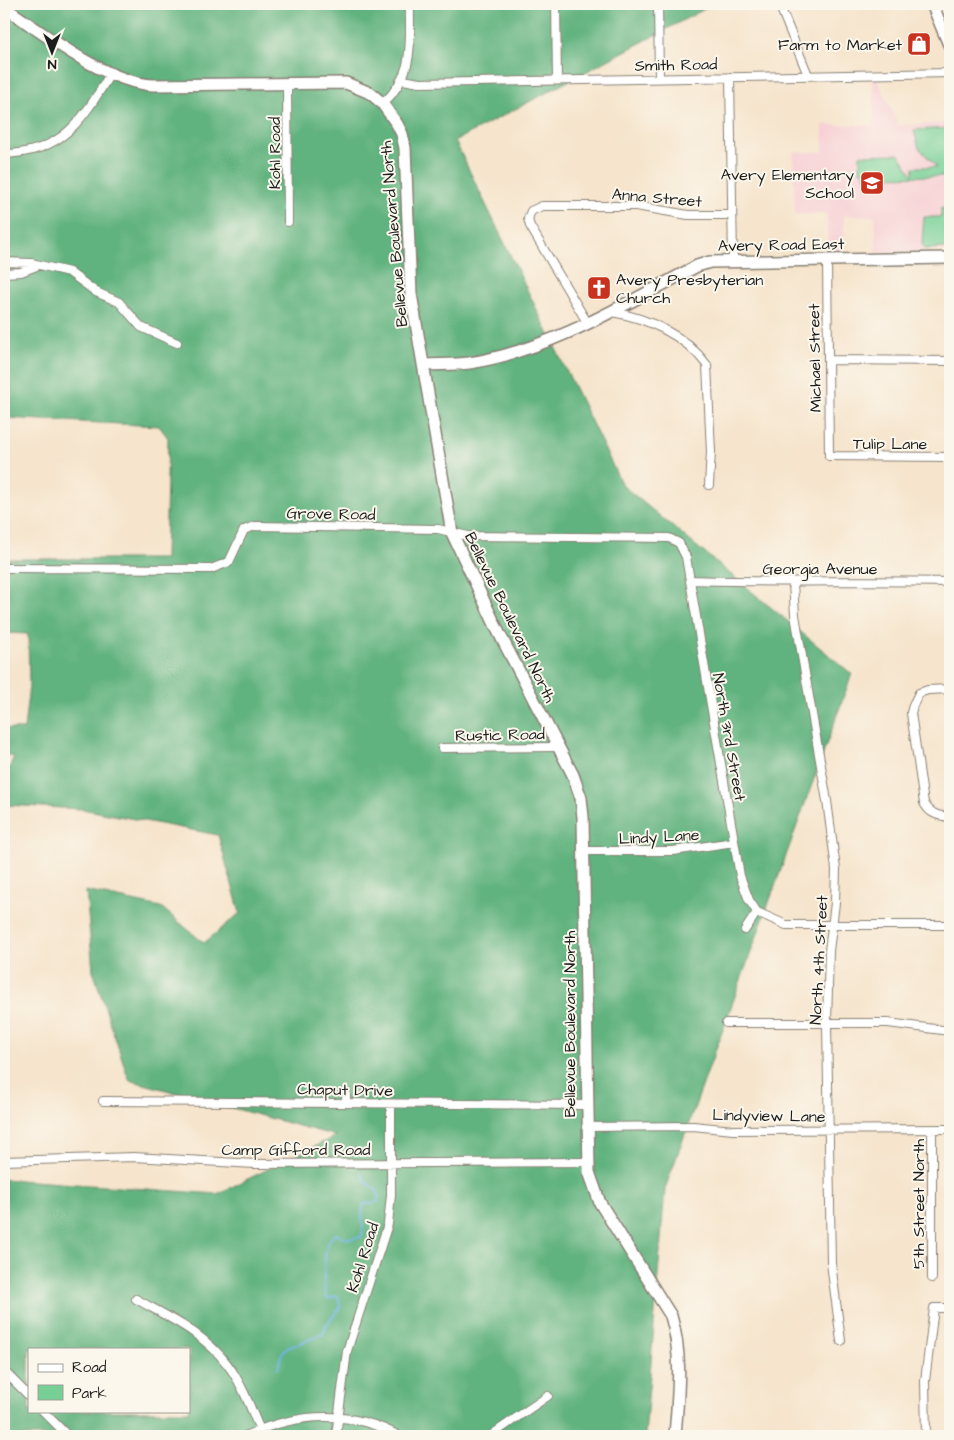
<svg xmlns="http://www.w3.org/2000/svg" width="954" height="1440" font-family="'Architects Daughter',sans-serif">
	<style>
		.built { fill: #f7cfd4 }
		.green { fill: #76cf95; stroke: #497658 }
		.forest { fill: #60b27e; stroke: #3e674d; fill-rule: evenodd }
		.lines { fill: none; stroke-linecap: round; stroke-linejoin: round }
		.stream { stroke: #6eb3e4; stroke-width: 2 }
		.street-casing { stroke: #898074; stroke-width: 10 }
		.secondary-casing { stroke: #898074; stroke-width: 14 }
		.street { stroke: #fff; stroke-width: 8 }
		.secondary { stroke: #fff; stroke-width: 11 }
		.labels { text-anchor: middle; stroke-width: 4; stroke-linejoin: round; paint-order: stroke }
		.poi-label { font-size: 16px; fill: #1c1c1c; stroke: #fbf7ec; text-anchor: end }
		.street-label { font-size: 16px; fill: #1c1c1c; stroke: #fbf7ec }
	</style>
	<rect width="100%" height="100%" fill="#fbf7ec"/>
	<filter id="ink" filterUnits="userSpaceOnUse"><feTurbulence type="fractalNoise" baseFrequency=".02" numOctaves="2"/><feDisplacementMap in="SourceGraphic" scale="10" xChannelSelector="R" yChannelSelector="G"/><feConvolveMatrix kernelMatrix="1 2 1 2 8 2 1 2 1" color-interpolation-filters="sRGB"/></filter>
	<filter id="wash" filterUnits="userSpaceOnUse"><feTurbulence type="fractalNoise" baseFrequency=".0096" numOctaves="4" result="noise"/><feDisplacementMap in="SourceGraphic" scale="20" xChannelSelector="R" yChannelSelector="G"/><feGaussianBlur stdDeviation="1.12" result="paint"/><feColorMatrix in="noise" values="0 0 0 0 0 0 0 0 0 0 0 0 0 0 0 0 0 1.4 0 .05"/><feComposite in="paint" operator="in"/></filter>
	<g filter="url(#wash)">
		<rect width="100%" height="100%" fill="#f6e4cc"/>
		<path class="built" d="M877 78 898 125 950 123V250L876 253 875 216 844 215V254H828L827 214H795L793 152H823V125H874L873 79Z"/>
		<path class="green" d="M950 128V176L864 177V171H860V155L899 154 913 175 914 167H937L919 148 914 130Z
			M941 208H950V248L925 249 922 244 924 217H941Z"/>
		<path class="forest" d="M4 4H714L455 141 622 485 852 674 665 1189 645 1436H325L316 1434 310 1436H4V1179L217 1194 336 1136 129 1080 93 971 86 891 161 907 204 943 240 913 218 835 82 809 4 805V781L14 756H4V729H24L29 685 28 634 4 633V559H165L168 438 159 426 4 418ZM29 1349H189V1411H29Z"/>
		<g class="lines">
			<path class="stream" d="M278 1369 281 1355 285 1349 323 1334 326 1325 340 1308 339 1298 337 1296 328 1299 326 1297C323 1283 322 1242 335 1234L349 1239 361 1237C366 1227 359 1215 364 1204L377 1202 379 1199 377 1190 366 1183 361 1173"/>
		</g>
	</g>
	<g filter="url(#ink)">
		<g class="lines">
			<defs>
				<path id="street" d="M556 4 557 80
					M658 4 659 78
					M779 4 808 75
					M730 77 733 260
					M403 80 420 83 950 73
					M287 83 288 222
					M383 104C416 71 409 47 410 4
					M4 154C62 153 83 120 110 74
					M827 259 829 456 950 457
					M4 262 31 263 69 272 96 292 119 302 141 327 177 343
					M4 273 21 272 39 265
					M612 312C647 318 685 335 707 365L711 452 709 485
					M588 324 530 226 528 219 531 211 542 206H636L688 215H732
					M828 360 950 361
					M4 568 211 569 229 562 244 530 255 526 438 529 468 536 669 538 679 543 686 557 740 876 749 900 757 912 745 930
					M690 580C777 583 863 580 950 582
					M793 583 795 615 827 801 836 869 835 903 829 951 827 1024 831 1263 841 1341
					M950 689 928 690 919 693 913 705 911 713 924 803C930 814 938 816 950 817
					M442 748 557 747
					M584 851H673L734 842
					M757 912 786 925H950
					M726 1023H888L950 1031
					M346 1092V1102
					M103 1101 586 1105
					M586 1127 693 1126 733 1130 950 1129
					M4 1161 134 1157 255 1164 587 1162
					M932 1278V1130
					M136 1299C168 1317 204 1333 227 1364 242 1383 250 1407 260 1430
					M4 1371 29 1396
					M43 1411 68 1436
					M245 1436C296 1413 349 1409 399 1436
					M336 1436 347 1351 388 1224 391 1195V1104
					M490 1436 548 1396
					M926 1436 925 1381 934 1308H950"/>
				<path id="secondary" d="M932 4 950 47
					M4 7C45 34 104 82 153 85L346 83 370 93 382 103 397 124 402 134 405 148 411 294 452 533 498 631 573 775 581 798 583 817 589 1172 600 1203 671 1316C683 1356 678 1395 675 1436
					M423 365C438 364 454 365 469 363 551 350 625 304 697 266L710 262 950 258"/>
			</defs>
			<use href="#street" class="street-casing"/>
			<use href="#secondary" class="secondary-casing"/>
			<use href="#street" class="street"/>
			<use href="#secondary" class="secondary"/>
		</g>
	</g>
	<defs>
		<symbol id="shop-square" viewBox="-11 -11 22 22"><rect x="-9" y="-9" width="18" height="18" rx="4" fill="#c8321e" stroke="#fbf7ec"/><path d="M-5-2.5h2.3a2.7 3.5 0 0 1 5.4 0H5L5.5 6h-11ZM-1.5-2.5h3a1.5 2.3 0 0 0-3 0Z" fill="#fff"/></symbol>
		<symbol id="school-square" viewBox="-11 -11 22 22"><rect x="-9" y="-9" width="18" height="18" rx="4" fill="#c8321e" stroke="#fbf7ec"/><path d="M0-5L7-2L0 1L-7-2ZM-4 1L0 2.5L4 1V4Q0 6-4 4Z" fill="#fff"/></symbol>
		<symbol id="church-square" viewBox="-11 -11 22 22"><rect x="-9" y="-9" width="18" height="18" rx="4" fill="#c8321e" stroke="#fbf7ec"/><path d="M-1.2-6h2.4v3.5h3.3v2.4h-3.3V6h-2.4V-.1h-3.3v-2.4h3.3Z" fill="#fff"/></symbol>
	</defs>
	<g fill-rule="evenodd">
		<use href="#shop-square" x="905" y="30" width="28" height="28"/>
		<use href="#school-square" x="858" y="169" width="28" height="28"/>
		<use href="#church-square" x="585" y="274" width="28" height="28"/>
	</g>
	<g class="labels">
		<g class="poi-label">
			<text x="902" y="50">Farm to Market</text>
			<text x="854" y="180">Avery Elementary<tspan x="854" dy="18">School</tspan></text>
			<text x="616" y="285" text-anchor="start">Avery Presbyterian<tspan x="616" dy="18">Church</tspan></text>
		</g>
		<g class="street-label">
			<text transform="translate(676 64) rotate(-1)" y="6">Smith Road</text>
			<text transform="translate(274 153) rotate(-90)" y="6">Kohl Road</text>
			<text transform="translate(657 197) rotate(5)" y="6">Anna Street</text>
			<text transform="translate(393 234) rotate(-95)" y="6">Bellevue Boulevard North</text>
			<text transform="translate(781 244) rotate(-1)" y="6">Avery Road East</text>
			<text transform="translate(814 358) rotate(-91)" y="6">Michael Street</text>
			<text x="890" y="449">Tulip Lane</text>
			<text transform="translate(331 513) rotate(1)" y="6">Grove Road</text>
			<text x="820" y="574">Georgia Avenue</text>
			<text transform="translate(511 617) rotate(64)" y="6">Bellevue Boulevard North</text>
			<text transform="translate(500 734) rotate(-1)" y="6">Rustic Road</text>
			<text transform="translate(730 737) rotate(80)" y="6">North 3rd Street</text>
			<text transform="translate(659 836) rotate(-3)" y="6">Lindy Lane</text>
			<text transform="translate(818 960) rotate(-87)" y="6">North 4th Street</text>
			<text transform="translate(569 1024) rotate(-90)" y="6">Bellevue Boulevard North</text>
			<text transform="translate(345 1089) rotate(1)" y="6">Chaput Drive</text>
			<text transform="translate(769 1115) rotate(1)" y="6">Lindyview Lane</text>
			<text x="296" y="1155">Camp Gifford Road</text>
			<text transform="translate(918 1204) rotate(-90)" y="6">5th Street North</text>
			<text transform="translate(362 1257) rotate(-72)" y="6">Kohl Road</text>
		</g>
	</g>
	<rect width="954" height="1440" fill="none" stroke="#fbf7ec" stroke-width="20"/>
	<rect x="28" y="1348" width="162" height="65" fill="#fbf7ec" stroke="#a29f99"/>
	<rect x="38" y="1364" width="25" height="8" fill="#ffffff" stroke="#a29f99"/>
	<text x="72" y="1372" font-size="15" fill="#1c1c1c">Road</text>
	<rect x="38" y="1385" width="25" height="15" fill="#76cf95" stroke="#a29f99"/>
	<text x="72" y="1398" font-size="15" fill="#1c1c1c">Park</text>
	<g transform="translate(52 52) rotate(180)" stroke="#fbf7ec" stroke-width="4" paint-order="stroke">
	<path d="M0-4L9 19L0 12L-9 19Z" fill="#1c1c1c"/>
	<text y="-8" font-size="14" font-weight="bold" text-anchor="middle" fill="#1c1c1c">N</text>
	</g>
</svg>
